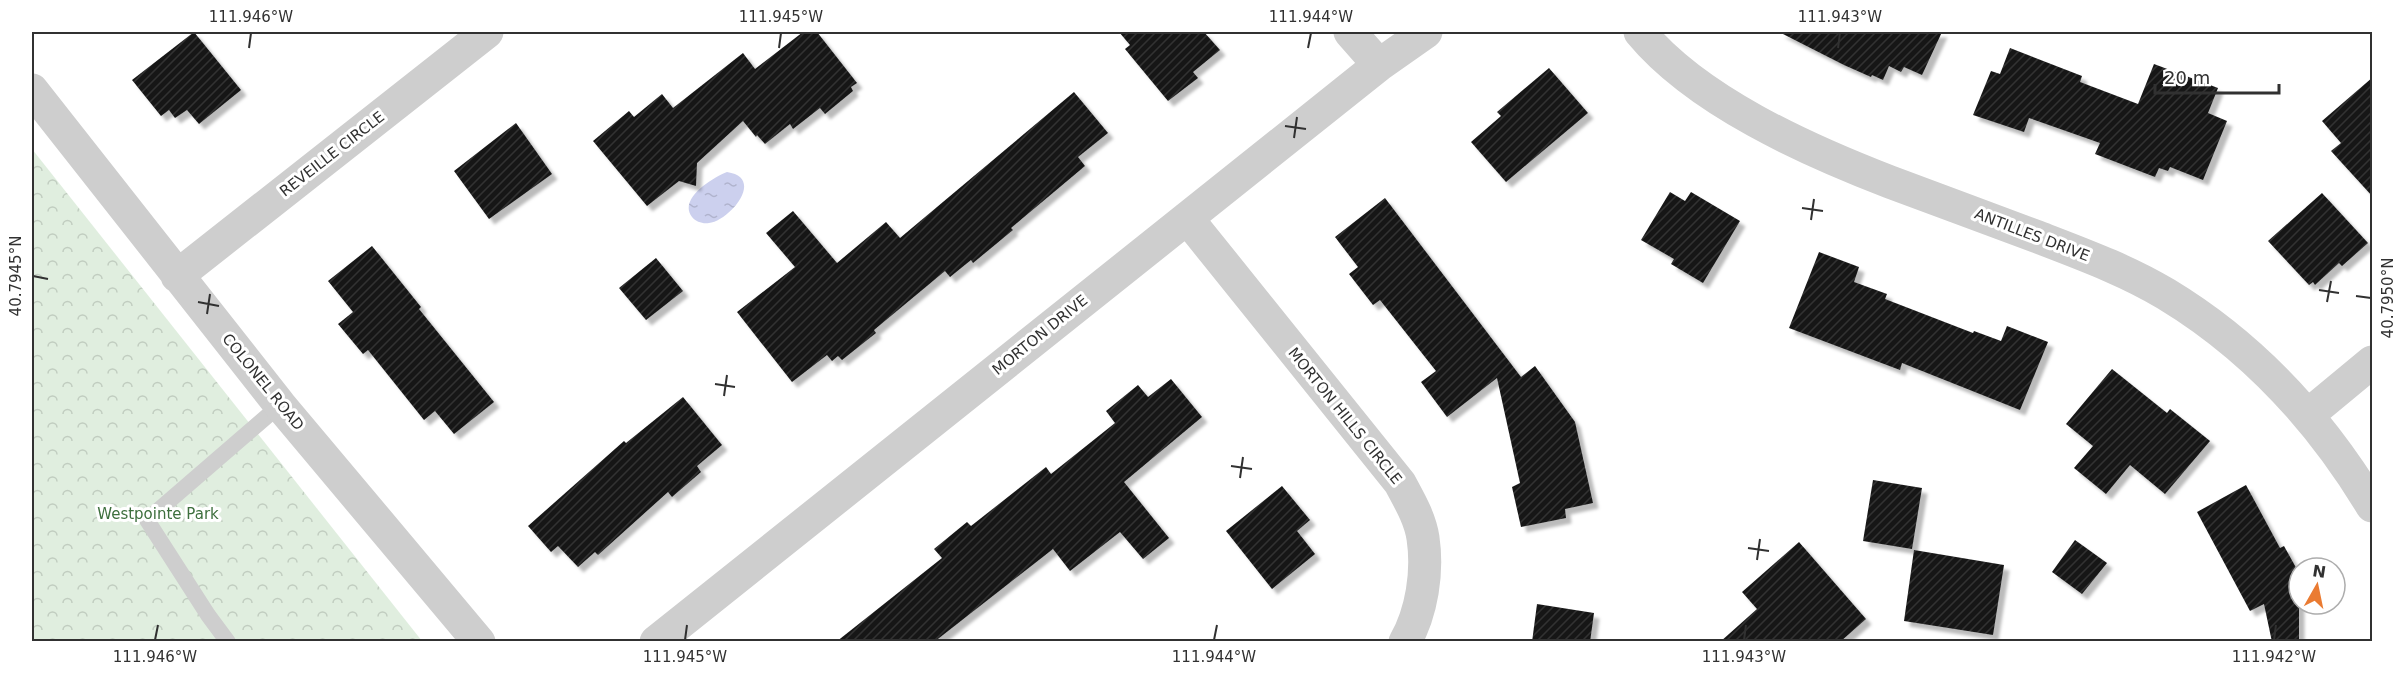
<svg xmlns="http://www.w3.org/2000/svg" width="2404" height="673" font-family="'DejaVu Sans',sans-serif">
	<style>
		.forest { fill: url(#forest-crowns) }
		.water { fill: url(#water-ripples) }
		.building { fill: url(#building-hatch); filter: url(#shadow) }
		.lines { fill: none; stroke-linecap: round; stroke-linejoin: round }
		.lane { stroke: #cecece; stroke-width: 16 }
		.street { stroke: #cecece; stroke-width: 33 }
		.ticks { fill: none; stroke: #313131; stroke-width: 2 }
		.labels { text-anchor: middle; stroke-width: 6; stroke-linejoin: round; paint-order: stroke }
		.street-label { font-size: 15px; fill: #313131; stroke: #fff }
		.park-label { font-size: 15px; fill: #3d6f3d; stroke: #fff }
		.neatline { fill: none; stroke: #313131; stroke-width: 2 }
		.ticks-label { font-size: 15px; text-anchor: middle; fill: #313131 }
	</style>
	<defs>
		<pattern id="forest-crowns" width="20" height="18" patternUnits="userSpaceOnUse" patternTransform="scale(1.5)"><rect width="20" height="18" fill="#e0eedf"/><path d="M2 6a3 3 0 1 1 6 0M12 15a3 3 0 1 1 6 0" fill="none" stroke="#c1cdc0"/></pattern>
		<pattern id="water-ripples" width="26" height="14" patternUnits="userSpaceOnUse" patternTransform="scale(1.5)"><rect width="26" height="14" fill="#ccd0ee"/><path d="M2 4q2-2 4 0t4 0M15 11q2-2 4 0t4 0" fill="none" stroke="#b0b3cd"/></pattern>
		<pattern id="building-hatch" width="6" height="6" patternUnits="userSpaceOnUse" patternTransform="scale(1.5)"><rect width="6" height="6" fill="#181818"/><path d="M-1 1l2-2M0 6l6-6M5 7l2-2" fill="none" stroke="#313131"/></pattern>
		<filter id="shadow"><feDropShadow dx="5.5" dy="5.5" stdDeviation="1.5" flood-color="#0004"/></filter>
	</defs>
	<rect width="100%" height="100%" fill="#fff"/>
	<path class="forest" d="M32 149 422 641H32Z"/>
	<path class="water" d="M727 172C766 178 729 221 709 223 703 224 696 222 692 217 678 199 712 178 727 172Z"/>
	<path class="building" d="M194 32 241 90 199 124 187 110 175 118 169 110 161 116 132 80Z
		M803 32H817L857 83 851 87 853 91 825 114 820 108 793 129 790 124 765 144 757 135 756 137 743 121 697 163 696 186 679 181 647 206 593 141 629 111 634 117 662 94 673 108 743 53 755 69Z
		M1119 32H1204L1220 50 1193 72 1198 78 1168 101 1125 49 1130 45Z
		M1779 32H1942L1922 75 1904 67 1901 72 1889 66 1883 80 1872 75 1871 77 1844 65Z
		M2010 48 2082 76 2080 82 2138 104 2154 64 2218 88 2208 113 2227 121 2203 180 2170 167 2168 171 2159 168 2155 177 2095 154 2100 143 2029 118 2024 132 1973 115 1991 71 2000 74Z
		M1549 68 1588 113 1506 182 1471 142 1501 116 1497 112Z
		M2373 77V197L2331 151 2341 143 2322 121Z
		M1074 92 1108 133 1078 157 1085 166 1011 228 1013 230 973 263 971 260 950 277 945 271 874 330 876 333 842 360 838 356 832 361 827 355 792 382 737 312 795 267 766 233 793 211 837 263 886 222 900 238Z
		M516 123 552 174 489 219 454 171Z
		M1670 192 1685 201 1691 192 1740 221 1703 283 1671 264 1674 259 1641 240Z
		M2322 193 2368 243 2342 266 2339 263 2315 285 2313 282 2309 285 2268 241Z
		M1385 198 1521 377 1535 366 1575 422 1593 503 1565 509 1566 518 1521 527 1512 487 1520 483 1497 378 1447 417 1421 382 1436 371 1380 300 1373 305 1349 274 1358 267 1335 237Z
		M372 246 421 307 419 309 494 402 454 434 435 411 424 420 368 350 363 354 338 324 353 312 328 281Z
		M1819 252 1859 267 1854 282 1887 294 1885 299 1973 333 1974 331 2001 341 2007 326 2048 342 2020 410 1902 363 1900 370 1789 328Z
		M656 258 683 291 646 320 619 288Z
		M2112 369 2167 413 2170 409 2210 441 2165 494 2130 465 2106 494 2074 468 2093 446 2066 424Z
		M1171 379 1202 417 1124 482 1169 538 1143 559 1120 532 1070 571 1053 549 934 642H836L942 558 934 549 967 522 971 526 1046 467 1051 474 1115 423 1106 411 1138 385 1148 397Z
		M683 397 722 445 697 466 701 472 672 497 668 492 598 555 595 552 578 567 558 546 551 552 528 526 624 441 626 443Z
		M1873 480 1922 488 1912 549 1863 541Z
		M2246 485 2280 548 2284 546 2299 573V642H2272L2264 604 2250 611 2197 512Z
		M1282 486 1310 520 1297 531 1315 554 1272 589 1226 531Z
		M2075 540 2107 563 2082 594 2052 572Z
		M1799 542 1866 619 1840 642H1720L1757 609 1742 592Z
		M1914 550 2004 565 1993 635 1904 621Z
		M1537 604 1594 613 1590 642H1532Z"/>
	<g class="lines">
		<path class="lane" d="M228 642 208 615 147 520 280 405"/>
		<path class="street" d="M1350 32 1379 65
			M1640 32C1697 101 1807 150 1890 182 1939 200 1989 219 2038 237 2082 254 2126 270 2166 294 2252 346 2320 420 2372 506
			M32 90 280 405 479 642
			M1187 218 1400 483C1409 500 1420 518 1423 538 1428 572 1422 612 1405 642
			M177 276 487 32
			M2308 415 2372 362
			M656 642 1379 65 1426 32"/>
	</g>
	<path class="ticks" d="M249 48 251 33M779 48 781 33M1308 48 1311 33M1838 48 1840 33M1285 126 1306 129M1294 138 1297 117M1802 208 1823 211M1811 220 1814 199M33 276 48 279M2319 290 2339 293M2356 296 2371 298M198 302 219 306M2327 302 2331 281M207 314 210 294M715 384 735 387M724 396 727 375M1231 466 1252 469M1240 478 1243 457M1748 548 1769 551M1757 560 1760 539M155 640 158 625M685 640 687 625M1214 640 1217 625M1744 640 1746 625M2274 640 2276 625"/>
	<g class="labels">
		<g class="street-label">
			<text transform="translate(332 154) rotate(-38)" y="5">REVEILLE CIRCLE</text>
			<text transform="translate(2032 235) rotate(21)" y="5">ANTILLES DRIVE</text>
			<text transform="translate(1040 335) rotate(-39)" y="5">MORTON DRIVE</text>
			<text transform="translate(263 382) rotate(51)" y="5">COLONEL ROAD</text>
			<text transform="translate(1345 416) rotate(51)" y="5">MORTON HILLS CIRCLE</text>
		</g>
		<g class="park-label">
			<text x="158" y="519">Westpointe Park</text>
		</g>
	</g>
	<rect width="2404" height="673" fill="none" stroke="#ffffff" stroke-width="66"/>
	<g transform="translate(2317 586) rotate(9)"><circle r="28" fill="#ffffff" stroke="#adadad" stroke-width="1.5"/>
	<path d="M0-4.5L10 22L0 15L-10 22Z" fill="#ea7b32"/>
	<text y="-9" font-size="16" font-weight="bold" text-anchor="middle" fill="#313131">N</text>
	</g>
	<path d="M2155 84v9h124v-9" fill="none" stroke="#313131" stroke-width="3"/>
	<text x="2164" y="84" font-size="18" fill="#313131" stroke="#ffffff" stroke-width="4.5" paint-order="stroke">20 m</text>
	<rect x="33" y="33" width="2338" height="607" class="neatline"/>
	<g class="ticks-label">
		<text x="251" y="22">111.946°W</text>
		<text x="781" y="22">111.945°W</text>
		<text x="1311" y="22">111.944°W</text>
		<text x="1840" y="22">111.943°W</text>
		<text transform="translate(16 276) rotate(-90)" y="5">40.7945°N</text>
		<text transform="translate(2388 298) rotate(-90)" y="5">40.7950°N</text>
		<text x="155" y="662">111.946°W</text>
		<text x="685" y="662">111.945°W</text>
		<text x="1214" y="662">111.944°W</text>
		<text x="1744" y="662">111.943°W</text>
		<text x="2274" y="662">111.942°W</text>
	</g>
</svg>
